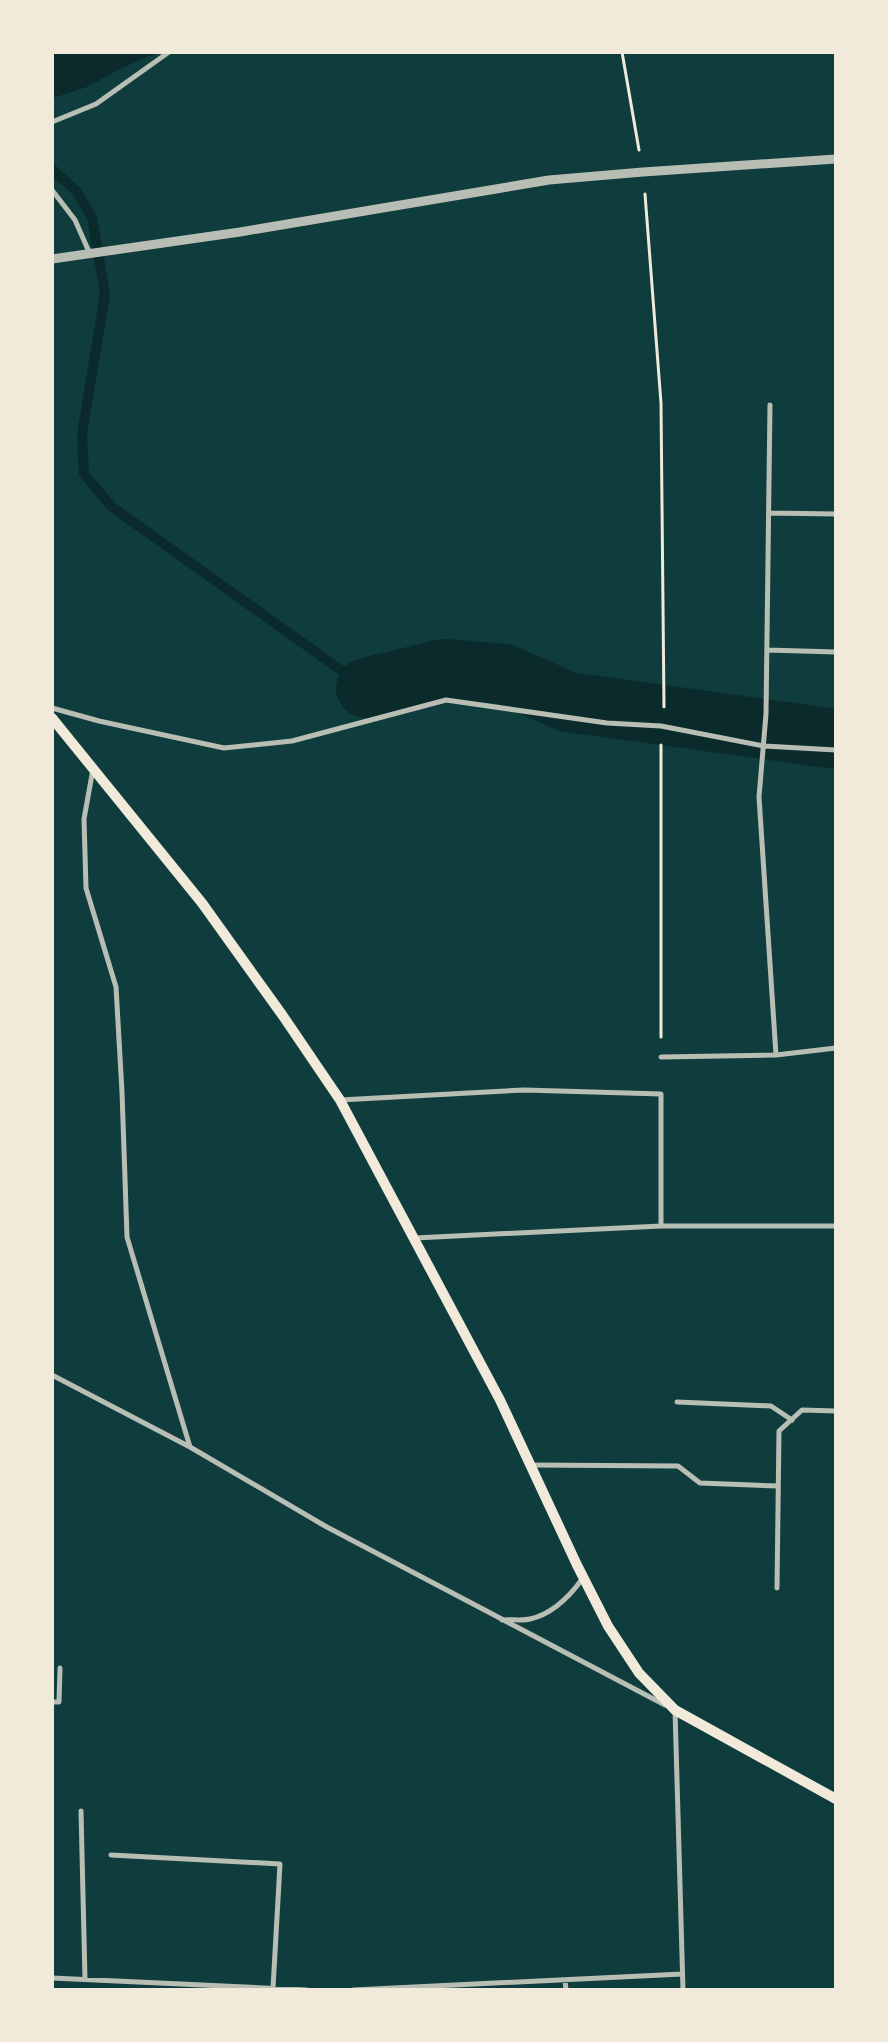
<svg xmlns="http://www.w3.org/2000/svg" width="888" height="2042" font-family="Karla,sans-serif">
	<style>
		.water { fill: #0a2a2b }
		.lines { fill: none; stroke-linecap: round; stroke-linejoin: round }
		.stream { stroke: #0a2a2b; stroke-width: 10 }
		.river { stroke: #0a2a2b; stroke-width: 60 }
		.path { stroke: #f1e9da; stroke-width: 3 }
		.minor { stroke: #b8beb3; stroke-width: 5 }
		.tertiary { stroke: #b8beb3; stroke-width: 9 }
		.secondary { stroke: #f1e9da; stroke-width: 10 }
	</style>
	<rect width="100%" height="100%" fill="#0f3d3e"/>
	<path class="water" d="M53 52H156V53L120 69 87 87 53 98Z"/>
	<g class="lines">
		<path class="stream" d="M52 169 76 191 92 217 105 294 82 435 84 474 112 507 366 688"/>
		<path class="river" d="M366 688 444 669 504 674 568 702 836 739"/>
		<path class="path" d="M622 52 639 150
			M645 194 661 403 664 707
			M661 1037V745"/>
		<path class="minor" d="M52 122 96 104 169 52
			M52 190 75 220 90 254
			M769 513 836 514
			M767 650 836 652
			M52 708 99 721 224 748 292 741 446 700 607 723 661 726 764 746 836 750
			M93 769 84 819 86 888 116 987 122 1092 127 1237 190 1447
			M776 1055 836 1048
			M661 1057 776 1055 759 797 766 714 770 405
			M340 1100 524 1090 661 1094V1226
			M415 1238 661 1226H836
			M52 1375 190 1447 325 1526 665 1705
			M677 1402 771 1406 792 1420
			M530 1465 678 1466 700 1483 778 1486
			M777 1588 779 1431 802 1410 836 1411
			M502 1620C511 1619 522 1621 530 1619 553 1614 570 1596 583 1578
			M52 1702H59L60 1668
			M675 1710 683 1990
			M81 1811 85 1979
			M111 1855 280 1864 273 1988
			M52 1978 307 1990
			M565 1980 566 1990
			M353 1990 682 1974"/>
		<path class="tertiary" d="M52 259 240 232 549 180 643 172 836 159"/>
		<path class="secondary" d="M52 718 202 903 283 1016 340 1100 500 1400 577 1565 608 1626 639 1673 675 1710 836 1799"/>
	</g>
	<rect width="888" height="2042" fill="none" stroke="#f1e9da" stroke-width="108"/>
</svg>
